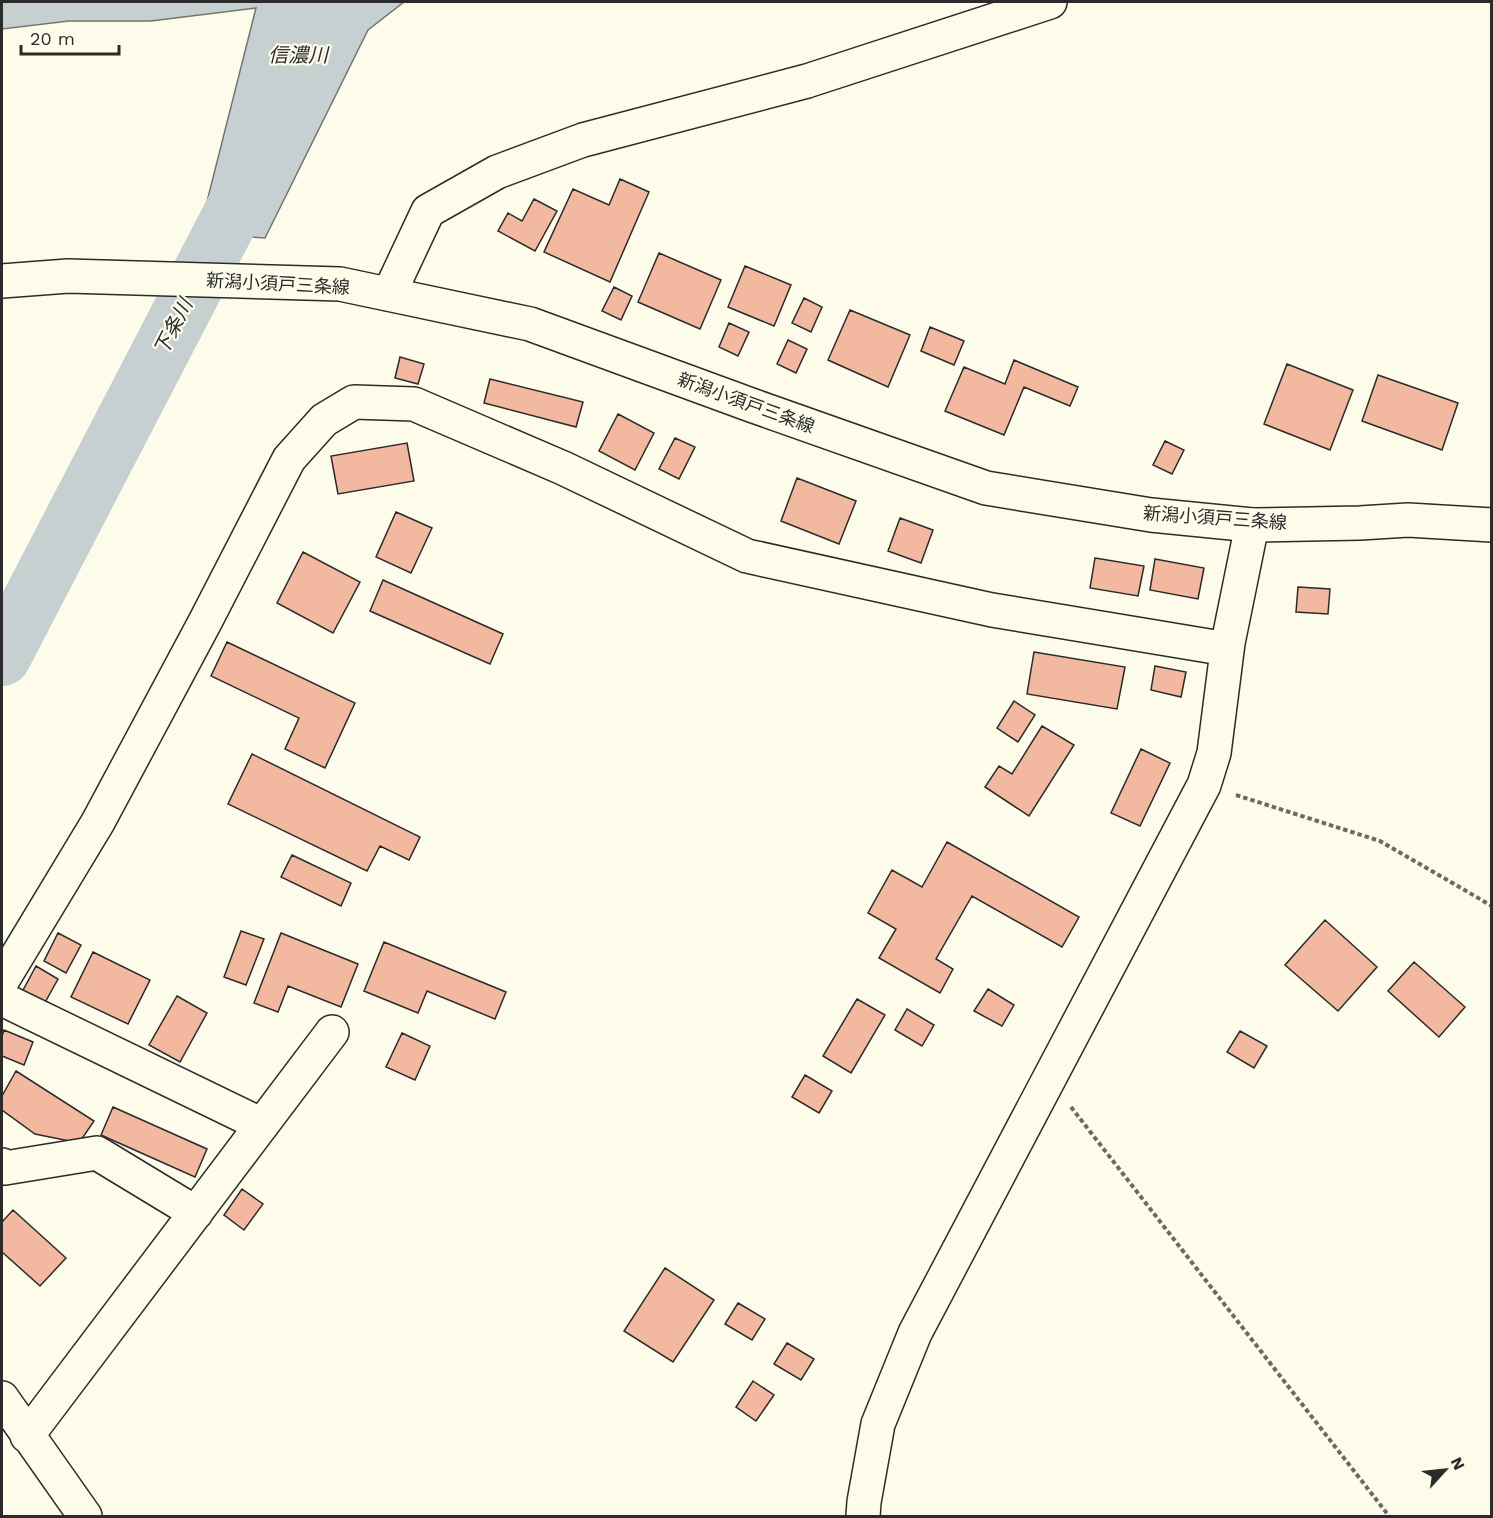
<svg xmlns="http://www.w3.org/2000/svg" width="1493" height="1518" font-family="'Work Sans','Noto Sans JP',sans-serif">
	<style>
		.water { fill: #c7d0d0; stroke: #74746e; stroke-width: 1.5 }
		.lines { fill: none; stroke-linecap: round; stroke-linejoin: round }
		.river { stroke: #c7d0d0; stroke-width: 58 }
		.building { fill: #f2b8a0; stroke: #2b2b2b; stroke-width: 1.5 }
		.minor-casing { stroke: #2b2b2b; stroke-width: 36 }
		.major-casing { stroke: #2b2b2b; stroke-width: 36 }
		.path { stroke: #6a6964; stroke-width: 4; stroke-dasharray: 4.5 3; stroke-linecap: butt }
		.minor { stroke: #fdfbea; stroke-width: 33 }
		.major { stroke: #fdfbea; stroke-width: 33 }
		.labels { text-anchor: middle; stroke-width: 4.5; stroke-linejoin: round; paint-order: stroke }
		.street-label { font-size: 18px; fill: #2b2b2b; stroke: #fdfbea }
		.water-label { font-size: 20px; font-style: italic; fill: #2b2b2b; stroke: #fdfbea }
	</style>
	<rect width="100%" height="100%" fill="#fdfbea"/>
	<path class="water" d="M2 2H404L368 30 265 238 199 233 256 8 151 21H69L2 29Z"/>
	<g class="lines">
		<path class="river" d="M2 657 258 164"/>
	</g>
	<path class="building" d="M620 179 649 192 610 282 544 252 573 189 609 205Z
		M534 199 557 211 535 251 498 231 508 213 522 221Z
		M659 253 721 280 700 329 638 302Z
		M745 266 791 285 774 326 728 307Z
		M614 287 632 296 621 320 602 311Z
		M804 298 822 307 811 332 792 323Z
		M850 310 910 335 888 387 828 360Z
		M729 323 749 332 738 356 719 347Z
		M930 327 964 341 954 365 921 351Z
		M788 340 807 349 796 373 777 364Z
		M400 357 424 364 418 384 395 378Z
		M1014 360 1078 387 1070 406 1024 387 1004 435 945 411 964 367 1005 384Z
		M1287 364 1353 390 1330 450 1264 424Z
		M1378 375 1458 403 1442 450 1362 421Z
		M490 379 583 402 576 427 484 403Z
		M618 414 654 433 635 470 599 451Z
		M675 438 695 447 679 479 659 469Z
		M1165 441 1184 450 1172 474 1153 465Z
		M407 443 414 481 338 494 331 456Z
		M797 478 856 501 839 544 781 521Z
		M396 512 432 528 411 573 376 557Z
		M900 518 933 530 921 563 888 551Z
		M303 552 360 582 333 633 277 603Z
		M1095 558 1144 566 1138 596 1090 588Z
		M1155 559 1204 568 1198 599 1150 590Z
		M383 580 503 634 490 664 370 611Z
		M1298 587 1330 589 1328 614 1296 612Z
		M227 642 355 703 325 768 285 749 299 718 211 676Z
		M1034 652 1125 667 1117 709 1027 694Z
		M1155 666 1186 672 1181 697 1151 690Z
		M1014 701 1035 715 1018 742 997 728Z
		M1042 726 1074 745 1029 816 985 787 999 766 1012 774Z
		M1141 749 1170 763 1140 826 1111 813Z
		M252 754 420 837 409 860 380 846 367 871 228 804Z
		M947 842 1079 917 1062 947 972 896 936 959 953 969 940 993 879 958 896 929 868 913 892 870 922 887Z
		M292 855 351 883 341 906 281 877Z
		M1325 920 1377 967 1338 1011 1285 965Z
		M241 931 264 939 246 985 224 977Z
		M58 933 81 945 66 973 44 961Z
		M281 933 358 964 341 1007 288 986 278 1012 254 1003Z
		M384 942 506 992 495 1019 427 991 418 1013 364 991Z
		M93 952 150 980 128 1024 71 997Z
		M1414 962 1465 1007 1439 1037 1388 991Z
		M36 966 58 979 43 1006 21 994Z
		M988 989 1014 1005 1002 1026 974 1011Z
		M177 996 207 1013 180 1062 149 1045Z
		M857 999 885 1015 851 1073 823 1056Z
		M907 1009 934 1025 922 1046 895 1030Z
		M4 1030 33 1042 24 1065 2 1056V1036Z
		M1240 1031 1267 1046 1254 1068 1227 1052Z
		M402 1033 430 1046 415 1080 386 1067Z
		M16 1071 94 1121 79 1143 35 1134 2 1110V1096Z
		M805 1075 832 1091 819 1113 792 1097Z
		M113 1107 207 1149 195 1177 101 1135Z
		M242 1189 263 1204 244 1230 224 1215Z
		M13 1210 66 1258 40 1286 2 1252V1222Z
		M665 1268 714 1300 673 1362 624 1331Z
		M738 1303 765 1319 752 1340 725 1324Z
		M787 1343 814 1359 801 1380 774 1364Z
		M753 1381 774 1395 756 1421 736 1407Z"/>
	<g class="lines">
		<defs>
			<path id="minor" d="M389 294 428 211 497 172 583 140 807 81 1050 2
				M2 981 98 822 205 622 289 459 324 420 354 402 414 404 563 468 747 556 992 610 1227 649
				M2 999 262 1125
				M2 1165 5 1168 97 1153 196 1213
				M2 1398 85 1516
				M27 1436 332 1032
				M863 1516 864 1502 878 1424 915 1333 1204 785 1214 753 1228 643 1252 525"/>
			<path id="major" d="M2 281 68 276 340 284 530 324 751 405 986 488 1151 515 1252 525 1360 523 1408 520 1492 525"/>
		</defs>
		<use href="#minor" class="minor-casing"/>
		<use href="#major" class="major-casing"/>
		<path class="path" d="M1236 795 1380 841 1492 906
			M1071 1107 1389 1516"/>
		<use href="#minor" class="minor"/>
		<use href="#major" class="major"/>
	</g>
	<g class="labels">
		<g class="street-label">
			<text transform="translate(278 284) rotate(3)" y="6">新潟小須戸三条線</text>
			<text transform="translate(746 403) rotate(20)" y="6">新潟小須戸三条線</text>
			<text transform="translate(1215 518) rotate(4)" y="6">新潟小須戸三条線</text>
		</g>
		<g class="water-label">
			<text x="298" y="62">信濃川</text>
			<text transform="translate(173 327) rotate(-63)" y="7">下条川</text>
		</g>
	</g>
	<rect width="1493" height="1518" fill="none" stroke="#2b2b2b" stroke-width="6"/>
	<g transform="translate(1445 1470) rotate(63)" stroke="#fdfbea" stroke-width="4.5" paint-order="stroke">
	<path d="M0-4.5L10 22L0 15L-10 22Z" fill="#2b2b2b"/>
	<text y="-9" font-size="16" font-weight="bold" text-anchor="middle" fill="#2b2b2b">N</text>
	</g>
	<path d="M21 45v9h98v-9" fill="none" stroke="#2b2b2b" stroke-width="3"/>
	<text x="30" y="45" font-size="18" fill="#2b2b2b" stroke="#fdfbea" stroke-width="4.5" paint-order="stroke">20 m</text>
</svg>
